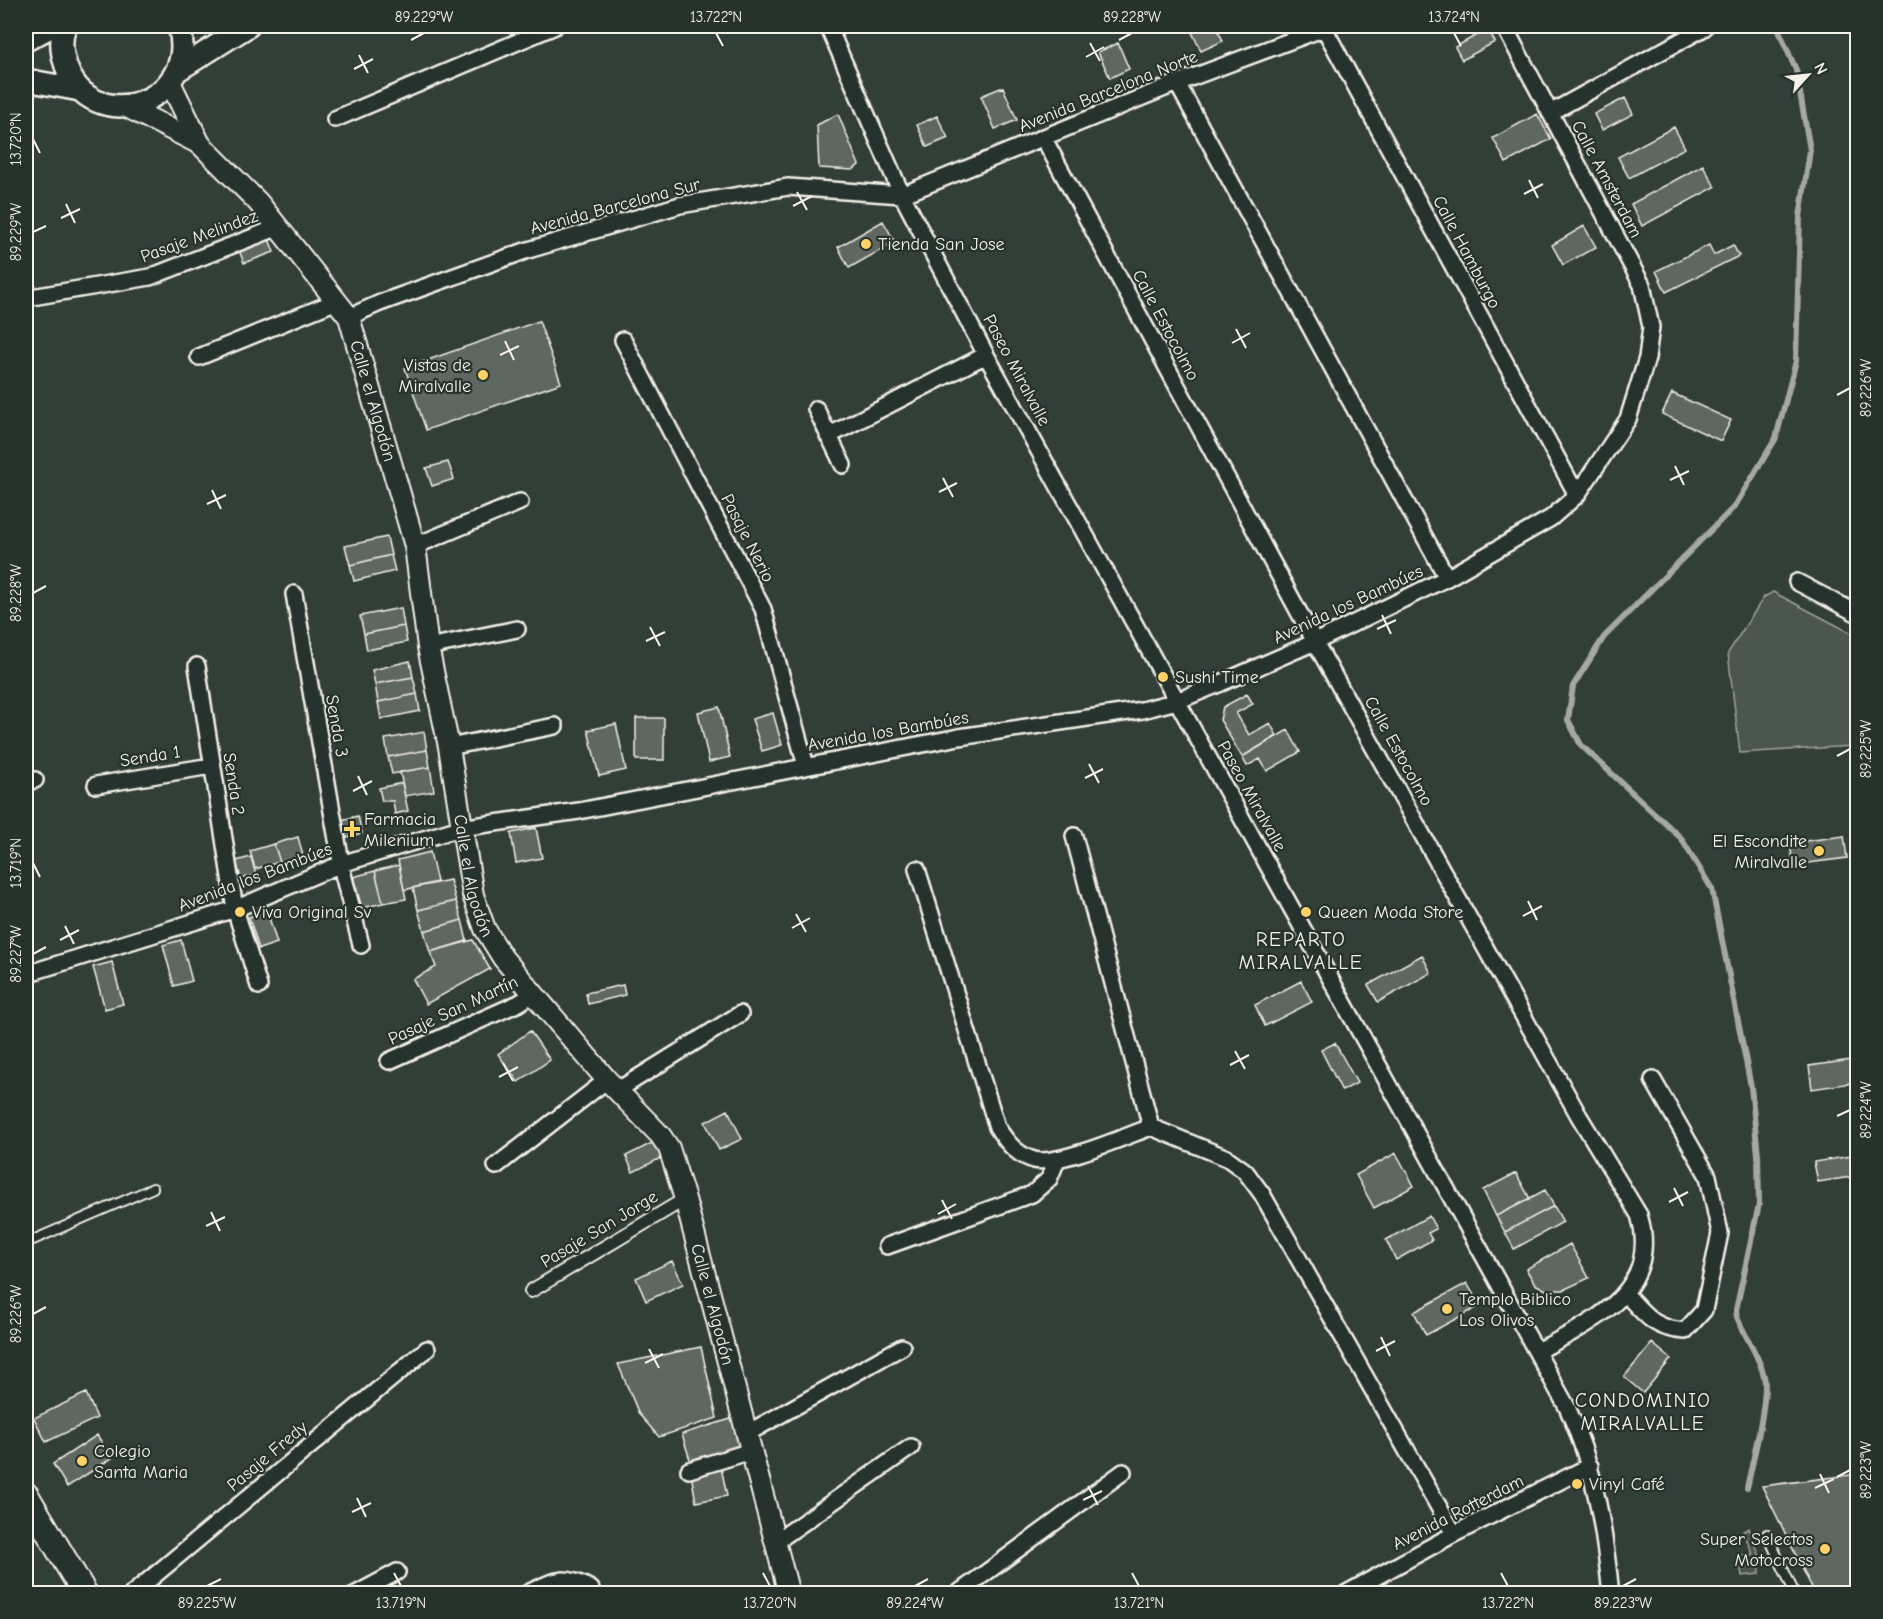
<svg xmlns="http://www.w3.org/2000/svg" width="1883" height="1619" font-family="'Comic Neue',sans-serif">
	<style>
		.green { fill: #4c564f; stroke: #a0a49c; stroke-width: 1.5 }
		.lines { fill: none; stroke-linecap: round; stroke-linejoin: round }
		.stream { stroke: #a6a9a1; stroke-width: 6 }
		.building { fill: #5f6861; stroke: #f4f1e8; stroke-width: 1.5 }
		.service-casing { stroke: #f4f1e8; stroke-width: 12 }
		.pedestrian-casing { stroke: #f4f1e8; stroke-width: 16 }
		.minor-casing { stroke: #f4f1e8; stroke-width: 20 }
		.tertiary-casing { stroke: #f4f1e8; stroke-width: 24 }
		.secondary-casing { stroke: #f4f1e8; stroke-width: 26 }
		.primary-casing { stroke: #f4f1e8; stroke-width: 28 }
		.service { stroke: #26332d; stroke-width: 8 }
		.pedestrian { stroke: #26332d; stroke-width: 12 }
		.minor { stroke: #26332d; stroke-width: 15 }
		.tertiary { stroke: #26332d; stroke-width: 20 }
		.secondary { stroke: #26332d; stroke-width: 21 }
		.primary { stroke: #26332d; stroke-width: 24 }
		.ticks { fill: none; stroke: #f4f1e8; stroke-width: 2 }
		.poi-dot { fill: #ffd166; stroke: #26332d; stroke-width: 2 }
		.labels { text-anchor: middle; stroke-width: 4.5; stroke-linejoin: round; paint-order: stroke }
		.street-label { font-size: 18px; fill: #f4f1e8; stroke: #26332d }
		.poi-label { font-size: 18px; fill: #f4f1e8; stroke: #26332d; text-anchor: start }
		.neighbourhood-label { font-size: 20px; letter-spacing: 1.5px; fill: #f4f1e8; stroke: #26332d }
		.neatline { fill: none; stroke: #f4f1e8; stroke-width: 2 }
		.ticks-label { font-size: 15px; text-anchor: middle; fill: #f4f1e8 }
	</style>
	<rect width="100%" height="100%" fill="#323e38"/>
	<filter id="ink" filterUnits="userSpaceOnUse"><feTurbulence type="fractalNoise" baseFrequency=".0167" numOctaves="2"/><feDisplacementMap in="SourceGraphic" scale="12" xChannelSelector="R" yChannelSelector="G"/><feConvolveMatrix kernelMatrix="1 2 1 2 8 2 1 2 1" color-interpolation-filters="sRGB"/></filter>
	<g filter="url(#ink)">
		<path class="green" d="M1773 592 1857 636 1858 735 1853 746 1740 753 1728 653 1764 597Z
			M1749 1528 1759 1554 1760 1574 1742 1576 1738 1555 1753 1554 1743 1531Z"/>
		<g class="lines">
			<path class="stream" d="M1747 1488C1752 1464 1769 1397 1764 1376 1759 1355 1745 1337 1737 1317L1736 1310 1759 1204 1758 1155 1751 1087 1712 889 1681 838 1581 745 1568 720 1573 686 1604 637 1735 506 1776 438 1796 361 1800 217 1810 150 1796 70 1777 26"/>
		</g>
		<path class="building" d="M1189 26H1216L1223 41 1201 51Z
			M1488 29 1495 42 1462 60 1455 47Z
			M1118 43 1129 69 1110 78 1098 52Z
			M1003 87 1017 120 995 129 981 96Z
			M1625 98 1633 114 1602 130 1594 114Z
			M838 114 859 165 853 170 819 168 817 125Z
			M1537 114 1551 139 1506 163 1493 138Z
			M937 116 948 138 927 147 917 125Z
			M1674 127 1685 148 1629 178 1618 157Z
			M1703 165 1715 187 1642 226 1631 204Z
			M883 221 895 242 849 268 838 247Z
			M1584 226 1596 247 1563 265 1552 245Z
			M269 239 274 252 244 263 239 250Z
			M1709 245 1714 255 1733 245 1739 256 1666 292 1656 271Z
			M539 321 561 383 426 430 405 368Z
			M1672 393 1731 420 1721 441 1662 414Z
			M448 462 454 479 432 486 426 468Z
			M387 537 391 555 350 565 345 546Z
			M391 555 395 571 354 581 350 565Z
			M401 608 404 626 364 634 360 616Z
			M404 626 407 642 367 650 364 634Z
			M410 661 413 677 375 684 372 670Z
			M413 677 417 694 378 702 375 684Z
			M417 694 420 711 381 719 378 702Z
			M1247 694 1253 704 1236 713 1249 735 1270 723 1277 736 1242 757 1220 720 1223 707Z
			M719 707 730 757 709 762 698 712Z
			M773 713 782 745 762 751 752 719Z
			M636 718H664V760H636Z
			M616 724 626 770 599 776 588 730Z
			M1288 730 1300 752 1267 771 1260 759 1247 766 1242 757Z
			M424 732 427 750 388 757 385 739Z
			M427 750 430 767 392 774 388 757Z
			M430 767 434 791 405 796 400 772Z
			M402 783 408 811 395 814 393 801H382L379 788Z
			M358 816 362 833 344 838 340 820Z
			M536 828 542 858 516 863 511 833Z
			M1844 836 1847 858 1793 865 1790 843Z
			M298 837 303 856 280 862 274 844Z
			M274 844 280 862 255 869 250 851Z
			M430 852 437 882 404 890 398 860Z
			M251 857 256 875 241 879 236 861Z
			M399 865 406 899 383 903 375 871Z
			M375 871 383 903 362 908 353 877Z
			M450 880 456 901 418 910 413 888Z
			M456 901 462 920 424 931 418 910Z
			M267 911 277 943 259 949 249 917Z
			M462 920 467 941 430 952 424 931Z
			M181 940 192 981 174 986 163 945Z
			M473 940 490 969 426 1004 413 979 436 967 430 952Z
			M1422 955 1431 973 1378 1002 1368 985Z
			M112 962 123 1004 105 1009 93 967Z
			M1301 981 1312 1002 1265 1026 1255 1005Z
			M623 985 625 995 588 1004 586 993Z
			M530 1031 550 1060 518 1082 498 1054Z
			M1335 1043 1357 1083 1342 1091 1321 1050Z
			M1858 1059V1082L1812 1089 1809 1066Z
			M728 1110 742 1139 719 1150 705 1122Z
			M656 1141 663 1157 633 1172 626 1156Z
			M1396 1153 1414 1186 1374 1208 1356 1175Z
			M1858 1155V1176L1818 1182 1814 1162Z
			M1516 1173 1530 1199 1496 1216 1483 1190Z
			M1545 1190 1554 1206 1505 1232 1496 1216Z
			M1554 1206 1563 1222 1514 1249 1505 1232Z
			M1429 1216 1436 1229 1428 1233 1432 1240 1396 1260 1386 1240Z
			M1570 1244 1589 1278 1563 1290H1546L1535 1284 1526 1269Z
			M672 1261 683 1284 646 1301 636 1278Z
			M1467 1283 1480 1306 1426 1335 1414 1312Z
			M1652 1343 1671 1359 1643 1393 1624 1377Z
			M701 1347 717 1418 659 1437 639 1414 618 1364Z
			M86 1393 97 1418 46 1442 34 1418Z
			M734 1418 744 1447 691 1463 682 1434Z
			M97 1435 112 1458 67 1487 53 1464Z
			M721 1467 727 1496 696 1502 691 1474Z
			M1858 1474V1594H1815L1762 1486Z"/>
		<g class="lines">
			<defs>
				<path id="service" d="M26 1243 153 1188
					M1767 1534 1795 1594"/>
				<path id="pedestrian" d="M531 1291 685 1199"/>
				<path id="minor" d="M828 26 902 195 986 355 1567 1407C1595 1467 1604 1528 1611 1594
					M1324 28 1577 495
					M1177 83 1447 578
					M1550 113 1704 28
					M335 119 555 26
					M1043 137 1315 642 1579 1116 1639 1215C1662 1291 1592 1322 1538 1351
					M26 298 150 277 279 227
					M349 317 380 303 525 251 680 205 788 187 902 195 1177 83 1330 26
					M623 340 763 609 806 766
					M199 357 337 301
					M816 409 843 465
					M828 436 986 355
					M415 546 520 502
					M1797 582 1858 614
					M294 594 343 874 361 945
					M428 647 517 629
					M197 666 235 909 259 986
					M449 747 555 726
					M26 782 35 780
					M96 785 211 766
					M1074 836 1151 1127
					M917 869 997 1127C1006 1141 1016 1155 1034 1160 1057 1166 1126 1136 1151 1127L1227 1158 1245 1171 1262 1194 1454 1534
					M26 974 235 909 341 864 460 828 579 811 959 737 1142 710 1177 701 1221 683 1315 642 1447 578 1551 518 1577 495 1628 419 1647 358 1651 327 1642 285 1504 26
					M389 1061 519 1003 533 994
					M618 1090 740 1014
					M496 1166 607 1080
					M887 1246 1032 1194 1049 1179 1057 1160
					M1625 1293C1645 1315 1654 1329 1685 1331L1704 1310 1720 1233 1708 1176 1653 1080
					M746 1434 902 1347
					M689 1470 751 1451
					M774 1543 911 1447
					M132 1594 427 1349
					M356 1594 397 1572
					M526 1594C554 1581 562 1573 591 1589
					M957 1594 1123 1472
					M1345 1594 1454 1534 1590 1466"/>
				<g id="tertiary">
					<path d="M170 82 200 144"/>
					<path id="s1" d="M125 106 200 144 258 202 349 317 415 546 428 647 449 747 473 895 485 929 503 958 607 1080 660 1135 669 1148 685 1199 789 1594"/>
				</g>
				<path id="secondary" d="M65 26C60 39 61 52 66 66 91 139 201 103 179 26
					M26 40 52 26
					M178 70 248 26
					M26 80 80 90"/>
				<path id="primary" d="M26 1495 85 1594"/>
			</defs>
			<use href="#service" class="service-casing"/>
			<use href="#pedestrian" class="pedestrian-casing"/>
			<use href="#minor" class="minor-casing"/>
			<use href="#tertiary" class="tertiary-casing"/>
			<use href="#secondary" class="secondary-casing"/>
			<use href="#primary" class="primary-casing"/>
			<use href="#service" class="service"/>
			<use href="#pedestrian" class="pedestrian"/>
			<use href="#minor" class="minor"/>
			<use href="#tertiary" class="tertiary"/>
			<use href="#secondary" class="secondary"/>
			<use href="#primary" class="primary"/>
		</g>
	</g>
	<path class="ticks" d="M716 33 723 46M1454 33 1461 46M411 40 424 33M1119 40 1132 33M1090 43 1100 61M359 55 368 73M1086 57 1104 47M354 69 373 59M33 139 40 153M1529 180 1538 198M797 192 807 210M1524 194 1543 184M66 204 75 223M793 206 812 196M61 218 80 209M33 232 46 226M1236 329 1246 348M505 341 514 360M1232 343 1250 333M500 355 519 346M1837 395 1850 388M1675 466 1684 485M943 478 953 497M1670 480 1689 471M212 490 221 509M939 492 957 483M207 504 226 495M33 593 46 586M1382 615 1391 634M650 627 660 646M1377 629 1396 620M646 641 665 632M1837 756 1850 749M1089 764 1099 783M358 776 367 795M1085 778 1103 769M353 791 372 781M33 863 40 877M1528 901 1537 920M796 914 806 932M1523 916 1542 906M65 926 74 944M792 928 810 918M60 940 79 930M33 954 46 947M1235 1051 1245 1069M503 1063 513 1081M1230 1065 1249 1055M499 1077 518 1067M1837 1116 1850 1110M1674 1188 1683 1206M942 1200 952 1219M1669 1202 1688 1192M211 1212 220 1231M938 1214 956 1204M206 1226 225 1217M33 1314 46 1307M1381 1337 1390 1356M649 1349 659 1368M1376 1351 1395 1341M645 1363 663 1354M1820 1474 1829 1493M1837 1477 1850 1470M1088 1486 1098 1505M1815 1488 1834 1479M357 1498 366 1517M1083 1500 1102 1491M352 1512 371 1503M394 1573 401 1586M763 1573 770 1586M1132 1573 1139 1586M1501 1573 1508 1586M207 1586 221 1579M915 1586 928 1579M1623 1586 1636 1579"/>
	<g class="poi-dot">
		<circle cx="866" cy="244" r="6"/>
		<circle cx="483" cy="375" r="6"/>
		<circle cx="1163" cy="677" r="6"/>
		<path d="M349 820h6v6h6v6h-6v6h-6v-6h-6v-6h6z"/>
		<circle cx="1819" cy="851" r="6"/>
		<circle cx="240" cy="912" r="6"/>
		<circle cx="1306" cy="912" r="6"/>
		<circle cx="1447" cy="1309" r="6"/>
		<circle cx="82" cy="1461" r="6"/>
		<circle cx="1577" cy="1484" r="6"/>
		<circle cx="1825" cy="1549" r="6"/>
	</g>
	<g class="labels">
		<g class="street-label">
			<text transform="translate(1108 91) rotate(-22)" y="6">Avenida Barcelona Norte</text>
			<text transform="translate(1607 179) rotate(62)" y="6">Calle Amsterdam</text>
			<text transform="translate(615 206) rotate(-15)" y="6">Avenida Barcelona Sur</text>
			<text transform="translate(199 236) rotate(-20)" y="6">Pasaje Melindez</text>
			<text transform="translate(1467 252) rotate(62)" y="6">Calle Hamburgo</text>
			<text transform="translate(1166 325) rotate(62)" y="6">Calle Estocolmo</text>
			<text transform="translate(1017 370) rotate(62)" y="6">Paseo Miralvalle</text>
			<text dy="6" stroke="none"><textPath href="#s1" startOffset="400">Calle el Algodón</textPath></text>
			<text transform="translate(748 538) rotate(63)" y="6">Pasaje Nerio</text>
			<text transform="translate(1348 604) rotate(-25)" y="6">Avenida los Bambúes</text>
			<text transform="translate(337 726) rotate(80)" y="6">Senda 3</text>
			<text transform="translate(888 731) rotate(-10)" y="6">Avenida los Bambúes</text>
			<text transform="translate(1399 751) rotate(61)" y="6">Calle Estocolmo</text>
			<text transform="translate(150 756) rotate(-9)" y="6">Senda 1</text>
			<text transform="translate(234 784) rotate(81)" y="6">Senda 2</text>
			<text transform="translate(1252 796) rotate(61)" y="6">Paseo Miralvalle</text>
			<text dy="6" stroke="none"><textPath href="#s1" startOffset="886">Calle el Algodón</textPath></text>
			<text transform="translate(255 877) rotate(-21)" y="6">Avenida los Bambúes</text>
			<text transform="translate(453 1010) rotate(-25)" y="6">Pasaje San Martín</text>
			<text transform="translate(599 1229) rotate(-31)" y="6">Pasaje San Jorge</text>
			<text dy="6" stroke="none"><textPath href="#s1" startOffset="1390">Calle el Algodón</textPath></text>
			<text transform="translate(267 1456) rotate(-40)" y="6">Pasaje Fredy</text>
			<text transform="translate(1458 1512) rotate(-27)" y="6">Avenida Rotterdam</text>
		</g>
		<g class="poi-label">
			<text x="878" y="250">Tienda San Jose</text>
			<text x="471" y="371" text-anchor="end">Vistas de<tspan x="471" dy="21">Miralvalle</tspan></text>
			<text x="1175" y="683">Sushi Time</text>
			<text x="364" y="825">Farmacia<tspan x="364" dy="21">Milenium</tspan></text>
			<text x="1807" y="847" text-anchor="end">El Escondite<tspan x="1807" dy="21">Miralvalle</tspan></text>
			<text x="252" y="918">Viva Original Sv</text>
			<text x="1318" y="918">Queen Moda Store</text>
			<text x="1459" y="1305">Templo Biblico<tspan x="1459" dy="21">Los Olivos</tspan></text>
			<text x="94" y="1457">Colegio<tspan x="94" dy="21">Santa Maria</tspan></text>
			<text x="1589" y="1490">Vinyl Café</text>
			<text x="1813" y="1545" text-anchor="end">Super Selectos<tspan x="1813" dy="21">Motocross</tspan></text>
		</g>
		<g class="neighbourhood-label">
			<text x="1301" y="946">REPARTO<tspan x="1301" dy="23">MIRALVALLE</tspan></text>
			<text x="1643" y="1407">CONDOMINIO<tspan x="1643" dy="23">MIRALVALLE</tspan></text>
		</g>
	</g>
	<rect width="1883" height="1619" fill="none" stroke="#26332d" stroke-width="66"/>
	<g transform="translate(1808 75) rotate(63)" stroke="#26332d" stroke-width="4.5" paint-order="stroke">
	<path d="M0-4.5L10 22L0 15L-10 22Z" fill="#f4f1e8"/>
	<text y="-9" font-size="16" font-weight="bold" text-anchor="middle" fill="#f4f1e8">N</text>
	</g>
	<rect x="33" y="33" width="1817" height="1553" class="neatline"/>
	<g class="ticks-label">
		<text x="424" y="22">89.229°W</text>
		<text x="716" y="22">13.722°N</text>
		<text x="1132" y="22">89.228°W</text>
		<text x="1454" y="22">13.724°N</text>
		<text transform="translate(16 139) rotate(-90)" y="5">13.720°N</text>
		<text transform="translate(16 232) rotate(-90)" y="5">89.229°W</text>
		<text transform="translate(1866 388) rotate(-90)" y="5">89.226°W</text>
		<text transform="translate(16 593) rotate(-90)" y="5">89.228°W</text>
		<text transform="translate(1866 749) rotate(-90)" y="5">89.225°W</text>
		<text transform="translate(16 863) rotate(-90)" y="5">13.719°N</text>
		<text transform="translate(16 954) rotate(-90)" y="5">89.227°W</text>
		<text transform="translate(1866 1110) rotate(-90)" y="5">89.224°W</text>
		<text transform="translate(16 1314) rotate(-90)" y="5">89.226°W</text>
		<text transform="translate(1866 1470) rotate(-90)" y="5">89.223°W</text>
		<text x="207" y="1608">89.225°W</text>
		<text x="401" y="1608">13.719°N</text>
		<text x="770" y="1608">13.720°N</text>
		<text x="915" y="1608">89.224°W</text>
		<text x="1139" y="1608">13.721°N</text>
		<text x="1508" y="1608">13.722°N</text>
		<text x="1623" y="1608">89.223°W</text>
	</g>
</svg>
